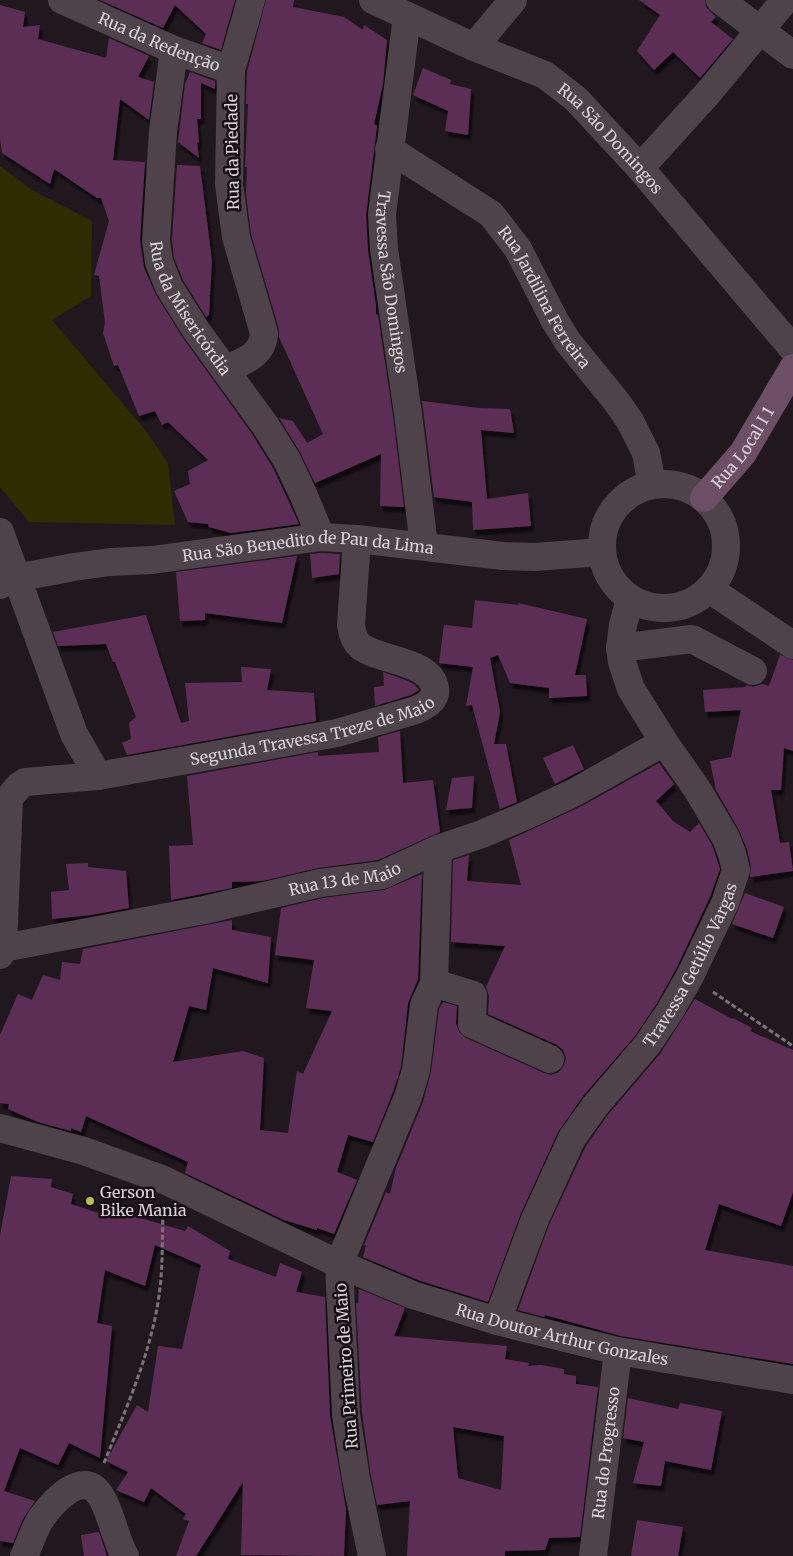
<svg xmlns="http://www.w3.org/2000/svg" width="793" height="1556" font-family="Merriweather,serif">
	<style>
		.green { fill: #2d2d00 }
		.building { fill: #5d2f54; fill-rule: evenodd; filter: url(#shadow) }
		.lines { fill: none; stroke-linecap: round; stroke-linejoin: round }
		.path { stroke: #7a7278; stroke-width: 3; stroke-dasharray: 5 2.5; stroke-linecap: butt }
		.street { stroke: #4e434b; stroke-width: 28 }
		.secondary { stroke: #6c4e65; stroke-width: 28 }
		.poi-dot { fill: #bebf42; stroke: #170f15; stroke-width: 2 }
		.labels { text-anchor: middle; stroke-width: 5; stroke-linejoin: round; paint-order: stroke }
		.street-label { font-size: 16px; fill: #d9d3d7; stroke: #170f15 }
		.poi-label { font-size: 16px; fill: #d9d3d7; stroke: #170f15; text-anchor: start }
	</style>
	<defs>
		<filter id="shadow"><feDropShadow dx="3" dy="5.5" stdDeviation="1" flood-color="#0009"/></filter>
	</defs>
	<rect width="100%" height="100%" fill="#21181f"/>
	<path class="green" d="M0 166 32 190 92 221 91 296 52 320 146 431 168 463 175 525 29 522 0 487Z"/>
	<path class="building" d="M100 0H235L221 50 202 43 206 34 175 5 163 28Z
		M266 0H294L293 7 344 17 363 30 364 25 387 40 383 84 374 124 377 126 366 215 368 250 376 306V314L378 315 393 416 404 507 380 506 381 454 315 483 300 452 279 418 293 421 307 443 323 434 279 337V329L251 234 246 194 247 167H245L248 104H246L247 72Z
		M639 0H705L706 7 716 17 711 22 733 39 700 78 673 52 654 70 637 51 660 15Z
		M0 5 25 12 23 27 40 25 38 39 106 58 109 38 149 56 138 77 154 82 149 120 120 99 113 160 145 162 140 240 144 268 156 295 183 338 252 434 273 468 299 524 231 533 209 527 208 524 188 522 174 491 190 484 188 471 208 460 168 422 162 425 155 411 139 416 118 365 114 366 103 333 105 322 99 276 94 275 109 221 101 198H97L54 169 50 184 2 153 0 138Z
		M423 68 451 80 450 84 471 89 468 135 445 131 448 111 413 95Z
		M190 72 215 81V89L201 83V119H197L199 143 197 142 199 158 178 142 185 84Z
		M177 165 200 166 212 261 210 295H209L210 297 209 315 206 317 183 280 174 258 172 240Z
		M422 401 479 408 510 409 514 433 481 430 487 499 528 493 531 526 473 530 472 502H474L434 497Z
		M322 553 340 554 339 574 312 578 310 554Z
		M297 556 282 623 205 613V620L180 621 176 572Z
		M475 600 518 605V603L587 619 575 675H586L587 696 549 698V688L510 683 498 655 490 658 500 712 494 744H506L517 802 500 809 472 705 466 706 473 667 439 663 444 625 472 628Z
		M146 615 181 723 189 721 185 683 242 682 241 667 271 669 267 690 314 693 316 721 127 755 122 743 131 739 129 723 136 717 115 662H113L106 644 58 646 53 632Z
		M780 655 793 660V751L784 748 781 790H771L780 843 789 842 793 871 750 877 751 866 747 849 739 830 716 790 710 761 731 757 741 710 705 712 703 690 746 687V685L753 687 762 684 769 686Z
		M383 672 408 681 414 684 419 690 411 695 375 706 374 687 384 686Z
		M400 731 403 783 433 780 440 832 378 860 318 868 262 881 232 882V888L171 900 169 846 193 845 187 776 318 752V756L379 752 378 737Z
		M573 745 584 769 555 784 543 758Z
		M659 763 674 784 656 801 673 821 690 832 699 823 712 845 720 869 710 897 676 969 657 1003 635 1036 583 1096 558 1132 521 1213 488 1302 418 1280 363 1257 366 1246 364 1245 386 1192 390 1194 396 1168 423 1102 431 1072 439 1009 443 1002 457 1006 456 1023 459 1032 466 1038 544 1073 551 1075 559 1072 564 1065 566 1058 563 1050 557 1045 488 1014 489 996 486 987 505 946 451 942 453 860 469 855 467 881 521 885 509 840 582 806Z
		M474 776 472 808 446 810 452 778Z
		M88 863V867L126 871 129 908 91 915 52 919 51 892 69 890 66 864Z
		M422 874 418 979 408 1003 401 1067 393 1092 373 1142 348 1135 337 1172 357 1180 334 1234 317 1228V1230L284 1220 185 1173 188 1162 86 1116 81 1132 71 1128V1131L38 1122 8 1109 9 1104 0 1103V1035L18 994 32 1000 43 975 60 980 62 962 80 964 83 949 232 920V930L271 937 268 983 213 968 206 1010 189 1006 173 1062 243 1051 264 1058 260 1130 288 1133 297 1071 303 1074 332 1011 306 1008 314 960 275 955 281 908 323 898 384 890Z
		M745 893 784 907 773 938 732 924Z
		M695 999 732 1019 733 1018 752 1028 750 1031 793 1050V1192L781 1226 719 1204 705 1250 793 1266V1364L621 1336 545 1315 544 1317 518 1310 549 1225 586 1146 607 1116 660 1054Z
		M11 1176 52 1179 51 1187 73 1194 71 1204 107 1216 109 1209 185 1231 188 1226 230 1251 228 1259 276 1277 280 1263 302 1272 296 1292 325 1297 330 1416 346 1509 344 1556 241 1555 243 1482 196 1556H176L189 1521 183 1519 186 1514 151 1488 144 1502 116 1490 128 1472 106 1461 137 1405 148 1412 158 1346 182 1349 201 1265 155 1245 145 1286 105 1270 97 1323 112 1326 100 1458 69 1443 58 1465 20 1448 4 1491 35 1501 23 1519 13 1543 0 1541V1235Z
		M359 1289 405 1308 394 1336 507 1346 505 1359 529 1363 528 1366 541 1365 564 1369V1374L576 1376V1384L598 1387 580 1537 549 1538 545 1550 505 1551V1556H407L410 1501 377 1505 371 1476 362 1413 356 1303 358 1304ZM453 1427 504 1436 501 1490 458 1478Z
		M628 1398 678 1409 680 1403 722 1411 711 1470 665 1461 661 1486 633 1483 644 1442 623 1438Z
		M637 1520 683 1527 678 1556H631Z
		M99 1532 107 1556H84L81 1535Z"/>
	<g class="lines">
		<path class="path" d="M713 992 793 1046
			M104 1463C127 1406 153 1349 160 1288 163 1263 162 1236 163 1211"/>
		<g class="street">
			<path id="s1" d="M62 0 174 50 231 70"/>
			<path id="s2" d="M373 0 474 47 545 75 576 99 640 168 793 349"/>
			<path d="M720 0 793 55"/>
			<path id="s3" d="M407 16 382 214 384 249 408 414 424 546"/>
			<path d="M474 47 513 0"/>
			<path id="s4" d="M174 50 163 131 156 241 159 262 169 287 196 330 265 425 287 460 304 496 321 537"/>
			<path id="s5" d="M389 149 491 214 518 249 555 321 568 342 616 401 630 421 646 453 652 484"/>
			<path d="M640 168 708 93 785 0"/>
			<path d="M225 370C243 361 263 356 264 333L236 237 229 184 231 70 251 0"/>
			<circle cx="664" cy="546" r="62"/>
			<path d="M0 532 74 734 98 776 25 782 19 786 9 798 3 948 0 955"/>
			<path id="s6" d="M0 585 16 578 74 567 110 562 152 560 321 537 357 539 503 556 535 557 601 552"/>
			<path d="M709 589 793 645"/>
			<path d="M620 648 692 639 753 671"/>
			<path id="s7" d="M98 776 337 733 416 710C425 706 437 700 435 688 430 660 379 661 360 646 354 641 352 632 351 625L357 539"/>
			<path id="s8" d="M0 947 3 948 204 910 320 883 382 875 438 849 482 834 529 814 575 792 664 742"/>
			<path d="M434 983 473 995 472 1024 550 1059"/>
			<path id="s9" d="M0 1128 84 1151 164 1180 339 1264 413 1295 497 1321 618 1351 793 1380"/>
			<path id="s10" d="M497 1321 535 1219 572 1138 595 1106 647 1045 670 1011 690 976 725 903 736 870 732 854 726 838 697 789 664 742 631 689 622 662 620 648 623 625 630 599"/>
			<path d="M24 1556C30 1544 34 1528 42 1517 53 1502 83 1468 100 1495 112 1513 114 1537 125 1556"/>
			<path d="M372 1556 356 1479 346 1415 339 1264 408 1097 416 1070 424 1005 434 983 438 849"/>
			<path id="s11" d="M593 1556 618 1351"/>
		</g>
		<path class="secondary" id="s12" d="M704 498 743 453 793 368"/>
	</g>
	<circle class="poi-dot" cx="90" cy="1201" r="5"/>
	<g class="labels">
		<g class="street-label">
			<text dy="6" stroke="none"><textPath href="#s1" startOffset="106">Rua da Redenção</textPath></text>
			<text dy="6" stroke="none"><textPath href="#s2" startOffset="279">Rua São Domingos</textPath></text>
			<text transform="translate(232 152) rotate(-91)" y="6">Rua da Piedade</text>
			<text dy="6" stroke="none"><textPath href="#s3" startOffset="268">Travessa São Domingos</textPath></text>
			<text dy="6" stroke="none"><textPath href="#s5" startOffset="220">Rua Jardilina Ferreira</textPath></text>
			<text dy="6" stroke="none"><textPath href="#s4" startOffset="268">Rua da Misericórdia</textPath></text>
			<text dy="6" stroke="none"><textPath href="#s12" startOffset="64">Rua Local I 1</textPath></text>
			<text dy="6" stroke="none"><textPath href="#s6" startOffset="312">Rua São Benedito de Pau da Lima</textPath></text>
			<text dy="6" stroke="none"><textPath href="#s7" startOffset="219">Segunda Travessa Treze de Maio</textPath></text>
			<text dy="6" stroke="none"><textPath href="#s8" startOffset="352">Rua 13 de Maio</textPath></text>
			<text dy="6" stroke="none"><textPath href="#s10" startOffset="409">Travessa Getúlio Vargas</textPath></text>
			<text dy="6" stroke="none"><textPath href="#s9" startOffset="601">Rua Doutor Arthur Gonzales</textPath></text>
			<text transform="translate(346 1366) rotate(-94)" y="6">Rua Primeiro de Maio</text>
			<text dy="6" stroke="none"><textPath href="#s11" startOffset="104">Rua do Progresso</textPath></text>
		</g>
		<g class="poi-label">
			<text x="100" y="1198">Gerson<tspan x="100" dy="18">Bike Mania</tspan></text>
		</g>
	</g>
</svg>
